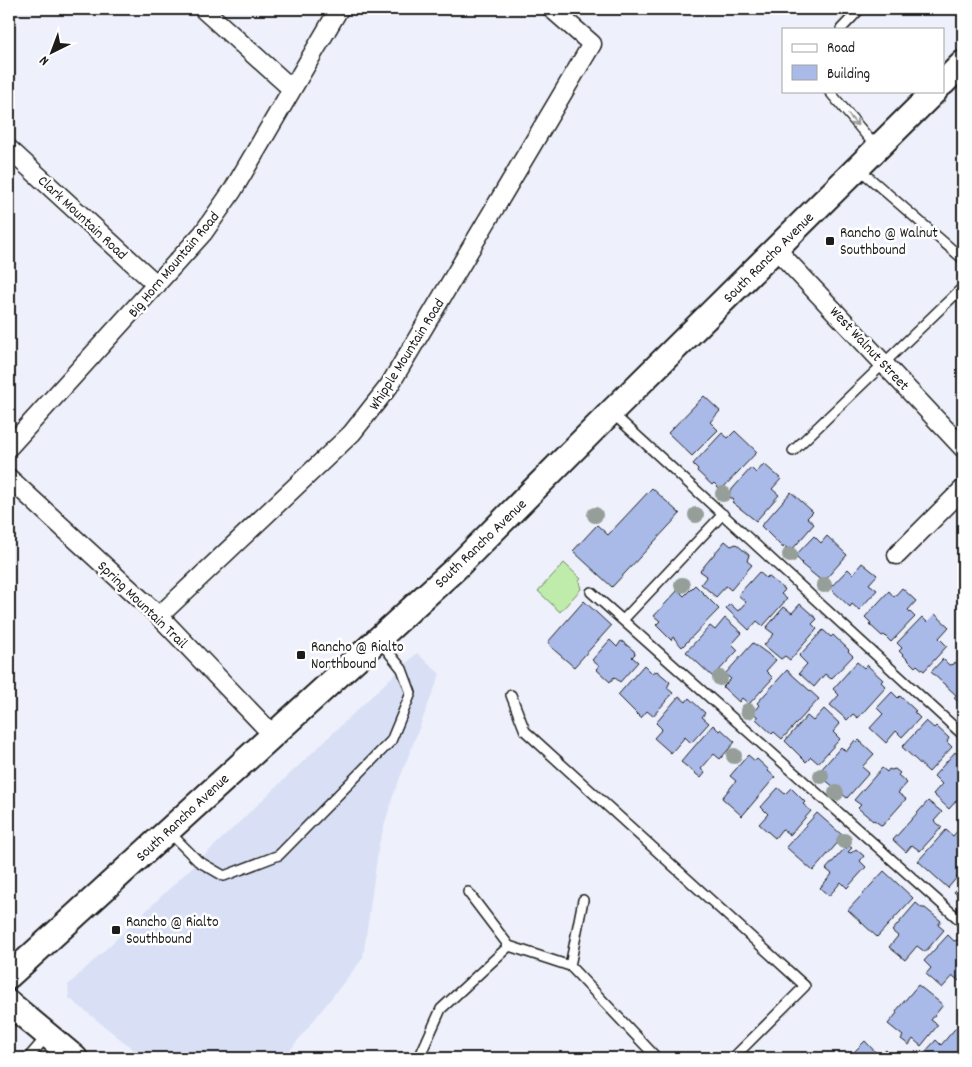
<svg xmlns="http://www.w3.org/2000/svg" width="972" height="1067" font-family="Dekko,sans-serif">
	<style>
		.built { fill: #d9e0f6 }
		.green { fill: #bfecaa; stroke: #6e8463 }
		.building { fill: #a9bae9; stroke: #1c1c1c }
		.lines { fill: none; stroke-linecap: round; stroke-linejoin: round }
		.lane-casing { stroke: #1c1c1c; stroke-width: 12 }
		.street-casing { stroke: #1c1c1c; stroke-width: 21 }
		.secondary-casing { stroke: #1c1c1c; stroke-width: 28 }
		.lane { stroke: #fff; stroke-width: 9 }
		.street { stroke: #fff; stroke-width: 18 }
		.secondary { stroke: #fff; stroke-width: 24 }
		.tree { fill: #959e98 }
		.oneway { stroke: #999 }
		.poi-dot { fill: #1c1c1c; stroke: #fff; stroke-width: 2 }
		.labels { text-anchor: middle; stroke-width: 5; stroke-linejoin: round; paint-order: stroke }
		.street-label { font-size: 15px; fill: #1c1c1c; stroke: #fff }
		.poi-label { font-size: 15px; fill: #1c1c1c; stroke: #fff; text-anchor: start }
	</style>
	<rect width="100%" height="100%" fill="#eef1fb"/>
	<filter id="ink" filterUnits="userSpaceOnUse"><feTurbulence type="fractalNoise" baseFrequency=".02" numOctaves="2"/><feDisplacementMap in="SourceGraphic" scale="10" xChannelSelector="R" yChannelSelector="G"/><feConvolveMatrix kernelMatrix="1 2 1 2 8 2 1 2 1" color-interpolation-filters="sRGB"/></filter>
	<g filter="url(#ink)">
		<path class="built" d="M417 653 440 674 393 796 379 844 363 958 284 1058H144L69 998 68 985Z"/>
		<path class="green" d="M564 563 581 579 579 581 581 589 560 612 538 591Z"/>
		<path class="building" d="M704 396 720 411 710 422 718 430 692 456 668 433Z
			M735 431 757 452 721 490 714 483 712 485 697 471 698 469 693 464 722 433 728 438Z
			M764 464 781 479 772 489 779 495 756 521 732 502 734 500 727 495 751 468 756 473Z
			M652 488 680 514 612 587 573 551 597 525 608 535Z
			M791 492 813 512 807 518 814 524 791 551 784 546 783 548 761 526Z
			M814 536 821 543 827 536 847 555 823 582 801 564 802 563 795 556Z
			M725 541 731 546 736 544 749 555 747 561 752 565 731 590 726 586 716 597 701 584 707 576 700 571Z
			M862 563 877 575 869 584 877 590 859 610 852 604 850 607 830 588 848 569 853 574Z
			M759 572 766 578 768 576 785 590 781 594 787 599 763 626 757 621 749 630 726 608 730 604 738 611 746 602 738 595Z
			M695 585 719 609 682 647 673 637 671 640 656 625 660 621 654 616 678 590 684 596Z
			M902 588 916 601 908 610 915 617 891 642 884 635 882 636 869 624 871 623 865 617 889 591 894 597Z
			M584 601 611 626 574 667 552 648 548 642Z
			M800 604 817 619 812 624 817 629 790 660 785 656 781 659 764 645 774 634 766 628 784 607 792 613Z
			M935 614 949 627 939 638 947 646 924 671 917 665 915 667 899 651 902 648 897 643 922 617 927 622Z
			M725 618 742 633 732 644 738 650 713 677 686 652 710 626 715 630Z
			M823 630 831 637 833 635 849 650 848 651 853 656 831 679 825 674 814 687 799 673 807 664 799 656Z
			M610 640 617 647 621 641 623 642 634 651 635 654 632 657 638 662 620 682 614 677 610 682 596 669 599 666 592 660Z
			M753 643 776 660 766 671 773 678 749 704 742 698 739 702 723 687 731 679 725 674Z
			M943 659 949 665 954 664 955 662 960 666 963 662 962 706 954 698 956 695 931 672Z
			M857 662 864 668 867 665 883 680 881 682 886 687 858 718 853 714 847 720 830 705 839 695 833 689Z
			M644 665 652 673 654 671 656 672 657 671 670 682 667 688 673 693 653 716 647 711 641 718 618 695Z
			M787 670 819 699 782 739 774 732 772 734 756 719 758 717 753 713 759 705 757 703Z
			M892 692 898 698 900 696 916 711 914 712 920 718 902 737 896 731 886 743 870 728 883 714 877 708Z
			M679 696 686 702 689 698 705 713 702 717 709 723 691 743 685 737 671 753 654 738 662 729 656 723Z
			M824 709 840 724 833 732 840 739 818 763 811 757 806 762 785 741 807 716 813 721Z
			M926 721 934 728 936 726 949 738 947 742 952 747 929 772 902 747Z
			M713 725 719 731 721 729 735 742 720 759 714 754 701 769 705 773 701 778 681 762Z
			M855 740 857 742 859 740 874 754 862 767 869 773 847 798 823 778 825 777 819 772 841 747 846 752Z
			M955 752 963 760V793L949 809 933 794 942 784 934 776Z
			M748 755 755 761 757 759 769 770 768 771 775 777 742 816 722 798 736 781 730 776Z
			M882 768 887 772 889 769 891 770 895 769 900 773 898 775 907 783 898 793 906 799 882 826 874 820 873 821 858 808 861 805 854 800Z
			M778 788 785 794 791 788 805 802 803 804 811 811 790 835 782 829 775 838 759 824 768 814 761 807Z
			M928 801 942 812 934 821 942 827 920 851 912 845 906 852 893 840Z
			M817 813 842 835 839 838 841 839 813 871 786 847Z
			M959 829 963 833V870L948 888 918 861 946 830 953 836Z
			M849 846 852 848 848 852 851 853 856 849 864 856 860 861 866 867 847 888 841 882 829 896 820 888 832 874 826 869 845 848 846 849Z
			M884 871 913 898 877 937 848 910Z
			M963 882V904L959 901 961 899 954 892Z
			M916 903 922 908H925L941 921 938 925 944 930 925 952 917 946 905 960 889 947 898 936 892 931Z
			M948 935 954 941 958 940 963 945V976L959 981 953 976 942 988 926 974 931 968 924 961Z
			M918 985 943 1005 931 1020 938 1025 921 1046 913 1039 909 1045 901 1039 903 1036 888 1024 897 1013 896 1011Z
			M960 1023 963 1025V1058H930L924 1053 936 1040 941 1045Z
			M865 1041 879 1056 886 1050 894 1058H851L849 1057Z"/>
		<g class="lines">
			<defs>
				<path id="lane" d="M841 29 860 9
					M829 91 877 148
					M858 168 963 259
					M611 412 963 735
					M793 451 963 287
					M591 592 963 923
					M623 620 723 514
					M511 695 525 731 805 986 733 1058
					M168 831 198 861 224 876 279 855 391 741 411 693 402 669 378 639
					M468 892 509 946
					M570 966 583 900
					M28 1058 47 1036
					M419 1058 441 1009 509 946 570 966 657 1058"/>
				<path id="street" d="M203 9 292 89
					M9 149 157 285
					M776 249 963 448
					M9 447 203 233 233 190 339 9
					M9 478 159 616 272 734
					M897 555 963 489
					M159 616 352 433 389 386 592 44 552 9"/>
				<path id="secondary" d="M943 83 963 63
					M9 976 455 569 611 412 935 91
					M9 1003 75 1058"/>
			</defs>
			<use href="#lane" class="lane-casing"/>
			<use href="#street" class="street-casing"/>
			<use href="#secondary" class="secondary-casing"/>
			<use href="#lane" class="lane"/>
			<use href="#street" class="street"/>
			<use href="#secondary" class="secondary"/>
		</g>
		<g class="tree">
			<circle cx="723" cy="494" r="8"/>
			<circle cx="595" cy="515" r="8"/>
			<circle cx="696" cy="515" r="8"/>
			<circle cx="790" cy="555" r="8"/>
			<circle cx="682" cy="585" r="8"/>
			<circle cx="824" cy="585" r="8"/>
			<circle cx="720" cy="678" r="8"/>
			<circle cx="748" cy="711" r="8"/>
			<circle cx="734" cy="756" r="8"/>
			<circle cx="821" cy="776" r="8"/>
			<circle cx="836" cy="793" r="8"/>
			<circle cx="844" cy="841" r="8"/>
		</g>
		<defs><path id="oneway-shaft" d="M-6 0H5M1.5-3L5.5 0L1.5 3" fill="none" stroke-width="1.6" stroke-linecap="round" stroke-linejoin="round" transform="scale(1.25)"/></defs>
		<use class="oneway" href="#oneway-shaft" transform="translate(853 120) rotate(50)"/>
	</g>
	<g class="poi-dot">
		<rect x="825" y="236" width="10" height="10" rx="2.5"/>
		<rect x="296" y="650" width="10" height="10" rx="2.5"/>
		<rect x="111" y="925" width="10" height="10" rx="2.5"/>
	</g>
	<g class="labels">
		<g class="street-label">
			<text transform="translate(83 217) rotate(43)" y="5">Clark Mountain Road</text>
			<text transform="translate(768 257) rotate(-45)" y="5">South Rancho Avenue</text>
			<text transform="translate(173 264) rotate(-50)" y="5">Big Horn Mountain Road</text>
			<text transform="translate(870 348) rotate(47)" y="5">West Walnut Street</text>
			<text transform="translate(406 354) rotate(-58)" y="5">Whipple Mountain Road</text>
			<text transform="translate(480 543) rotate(-44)" y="5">South Rancho Avenue</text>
			<text transform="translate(143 604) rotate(44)" y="5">Spring Mountain Trail</text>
			<text transform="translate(182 817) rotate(-43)" y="5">South Rancho Avenue</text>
		</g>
		<g class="poi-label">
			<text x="840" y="237">Rancho @ Walnut<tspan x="840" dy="17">Southbound</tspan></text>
			<text x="311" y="651">Rancho @ Rialto<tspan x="311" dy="17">Northbound</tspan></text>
			<text x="126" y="926">Rancho @ Rialto<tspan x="126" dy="17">Southbound</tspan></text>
		</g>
	</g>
	<rect width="972" height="1067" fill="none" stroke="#fff" stroke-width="30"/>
	<rect x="15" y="15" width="942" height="1037" fill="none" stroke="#1c1c1c" stroke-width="2" filter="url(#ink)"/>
	<rect x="782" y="28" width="162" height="65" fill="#ffffff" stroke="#a4a4a4"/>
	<rect x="792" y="44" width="25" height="8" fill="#ffffff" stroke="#a4a4a4"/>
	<text x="827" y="52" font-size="15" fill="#1c1c1c">Road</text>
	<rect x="792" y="65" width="25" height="15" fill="#a9bae9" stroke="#a4a4a4"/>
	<text x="827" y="78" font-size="15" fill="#1c1c1c">Building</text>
	<g transform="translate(52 52) rotate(222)" stroke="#ffffff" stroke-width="4" paint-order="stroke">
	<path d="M0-4L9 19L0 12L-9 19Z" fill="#1c1c1c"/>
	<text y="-8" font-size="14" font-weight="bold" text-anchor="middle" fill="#1c1c1c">N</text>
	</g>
</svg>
